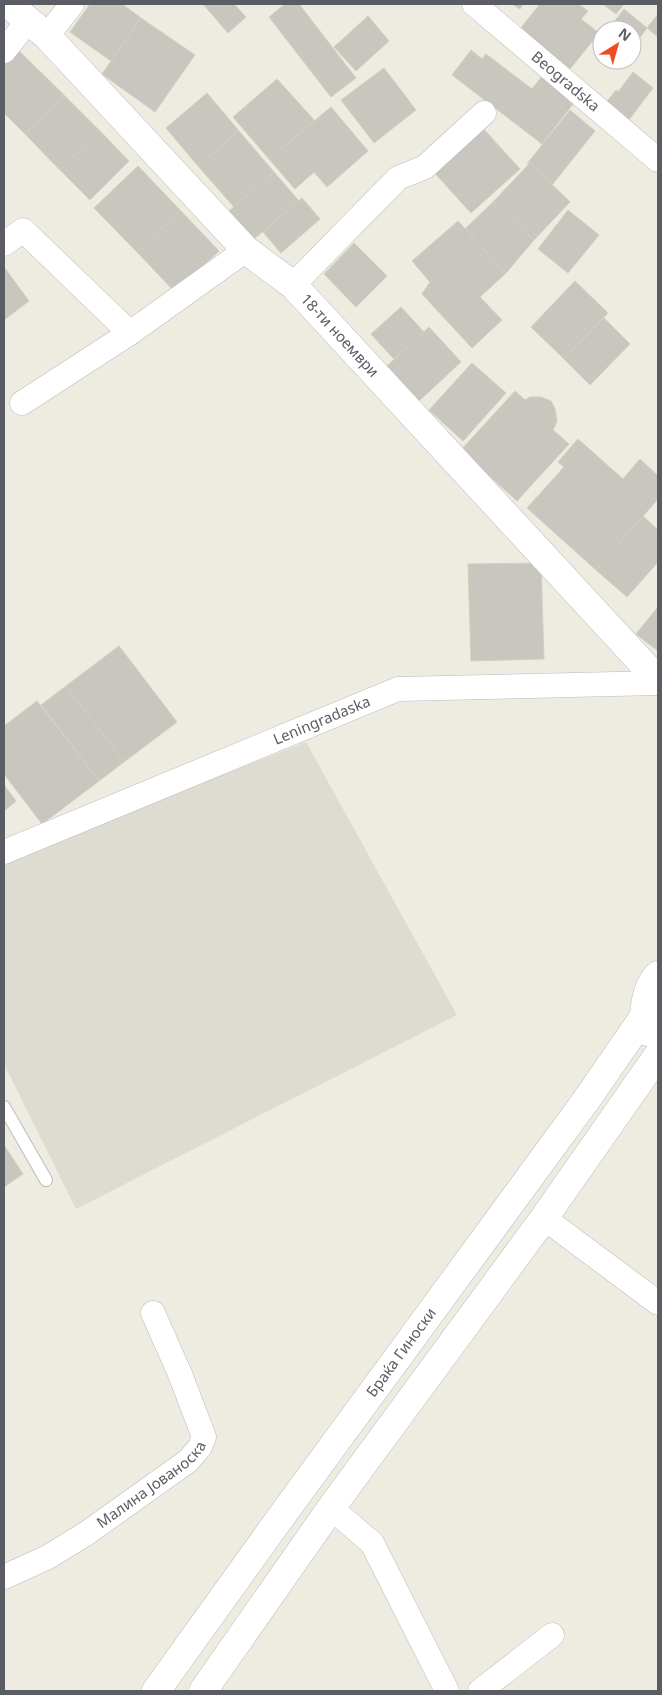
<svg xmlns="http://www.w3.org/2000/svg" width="662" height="1695" font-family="'Noto Sans',sans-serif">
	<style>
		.education { fill: #dedcd0 }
		.building { fill: #c8c6be; stroke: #d2cfbf }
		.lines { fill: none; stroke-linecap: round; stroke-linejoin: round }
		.service-casing { stroke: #b9bbc1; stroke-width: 14 }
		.minor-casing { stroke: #b9bbc1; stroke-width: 25 }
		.tertiary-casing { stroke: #b9bbc1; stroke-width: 29 }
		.service { stroke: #fff; stroke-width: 12 }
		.minor { stroke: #fff; stroke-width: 24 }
		.tertiary { stroke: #fff; stroke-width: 28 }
		.labels { text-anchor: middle; stroke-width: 4.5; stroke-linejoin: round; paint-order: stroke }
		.street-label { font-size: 15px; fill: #5a5d63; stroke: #fff }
	</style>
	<rect width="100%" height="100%" fill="#eeece1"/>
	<path class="education" d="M306 742 457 1015 76 1209 4 1064V861Z"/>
	<path class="building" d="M90 4H122L141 18 111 61 70 32Z
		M203 4H234L246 17 228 33Z
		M285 4H299L356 78 331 97 269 17Z
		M512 4H523L520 9Z
		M540 4H578L588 11 581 19 599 33 570 69 520 29Z
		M603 4H624L616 14Z
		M624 9 647 28 632 48V30H608Z
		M658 14V37L647 28Z
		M368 16 389 41 356 71 334 47Z
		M141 18 195 55 155 112 102 74Z
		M15 47 64 95 25 134 4 113V58Z
		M471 50 482 59 486 54 532 89 546 71 579 96 542 144 452 75Z
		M384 68 416 110 374 143 341 100Z
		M633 72 653 88 625 125 602 108 616 90 618 92Z
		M277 79 315 121 269 159 233 117Z
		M207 93 239 131 198 166 166 128Z
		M64 95 99 130 60 170 25 134Z
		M331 107 368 151 327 187 314 172 295 189 269 159Z
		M570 110 595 131 552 185 530 163 527 164Z
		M480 125 520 169 471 213 431 169Z
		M99 130 129 161 90 200 60 170Z
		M239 131 274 172 234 207 198 166Z
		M530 163 570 202 534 240 493 202Z
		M138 166 180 210 137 252 94 208Z
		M274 172 299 201 254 239 229 211Z
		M302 198 320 219 281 253 263 232Z
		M493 202 534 240 506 273 465 229Z
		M180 210 219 251 175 292 137 252Z
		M568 210 599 235 568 273 538 249Z
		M458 221 506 273 480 297 502 320 472 348 422 294 430 282 412 261Z
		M354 243 387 276 356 307 324 274Z
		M4 267 29 301 4 320Z
		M575 281 608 313 564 359 531 327Z
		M401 307 424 332 394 359 371 334Z
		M604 318 630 344 590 385 564 359Z
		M429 327 461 362 419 401 387 366Z
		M472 363 506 393 463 441 429 410Z
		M515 391 525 400 530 397H541L551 401 555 409 557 421 553 430 569 444 517 501 461 450Z
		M578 439 623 479 640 459 658 476V499L596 570 527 508 564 467 558 462Z
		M643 516 658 530V562L627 597 596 570Z
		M541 563 544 659 471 661 468 564Z
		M658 607V651L636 634Z
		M119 646 177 722 124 762 66 686Z
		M66 686 124 762 99 781 41 705Z
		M37 701 99 781 42 824 4 774V726Z
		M4 785 16 801 4 811Z
		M4 1145 23 1174 4 1187Z"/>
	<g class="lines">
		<defs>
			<path id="service" d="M4 1107 46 1180"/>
			<g id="minor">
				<path id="s1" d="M474 4 658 160"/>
				<path d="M47 36 72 4"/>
				<path d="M4 51 28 21"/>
				<path d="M4 244 23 230 130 333"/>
				<path d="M293 285 398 178 425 167 484 113"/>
				<path d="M22 403 130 333 246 250"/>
				<path id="s2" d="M4 852 398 689 658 683"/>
				<path d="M544 1218 658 1303"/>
				<path d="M331 1508 372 1543 447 1691"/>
				<path id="s3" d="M4 1577 48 1557 87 1533 188 1461 200 1447 204 1437 180 1374 153 1313"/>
				<path d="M480 1691 552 1635"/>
			</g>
			<g id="tertiary">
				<path id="s4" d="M8 4 47 36 246 250 293 285 658 680"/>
				<path d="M648 1032C641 1015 645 988 658 975"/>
				<path id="s5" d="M156 1691 278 1521 587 1099 645 1015"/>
				<path d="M203 1691 331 1508 544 1218 658 1055"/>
			</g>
		</defs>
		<use href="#service" class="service-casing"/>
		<use href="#minor" class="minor-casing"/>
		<use href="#tertiary" class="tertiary-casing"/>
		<use href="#service" class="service"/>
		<use href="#minor" class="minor"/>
		<use href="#tertiary" class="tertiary"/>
	</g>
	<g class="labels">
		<g class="street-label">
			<text dy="5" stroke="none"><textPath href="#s1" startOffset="120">Beogradska</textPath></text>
			<text dy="5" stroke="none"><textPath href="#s4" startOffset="470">18-ти ноември</textPath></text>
			<text dy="5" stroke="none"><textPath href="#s2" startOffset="344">Leningradaska</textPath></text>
			<text dy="5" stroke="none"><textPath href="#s5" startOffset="418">Браќа Гиноски</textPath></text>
			<text dy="5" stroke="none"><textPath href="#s3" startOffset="175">Малина Јованоска</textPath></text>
		</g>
	</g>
	<rect width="662" height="1695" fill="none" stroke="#5a5d63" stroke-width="10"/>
	<g transform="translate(617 45) rotate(37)"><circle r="24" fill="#ffffff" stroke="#bdbec1"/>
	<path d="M0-4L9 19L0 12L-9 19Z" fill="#f04c24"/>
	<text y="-8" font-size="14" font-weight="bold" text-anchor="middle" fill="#5a5d63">N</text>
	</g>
</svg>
